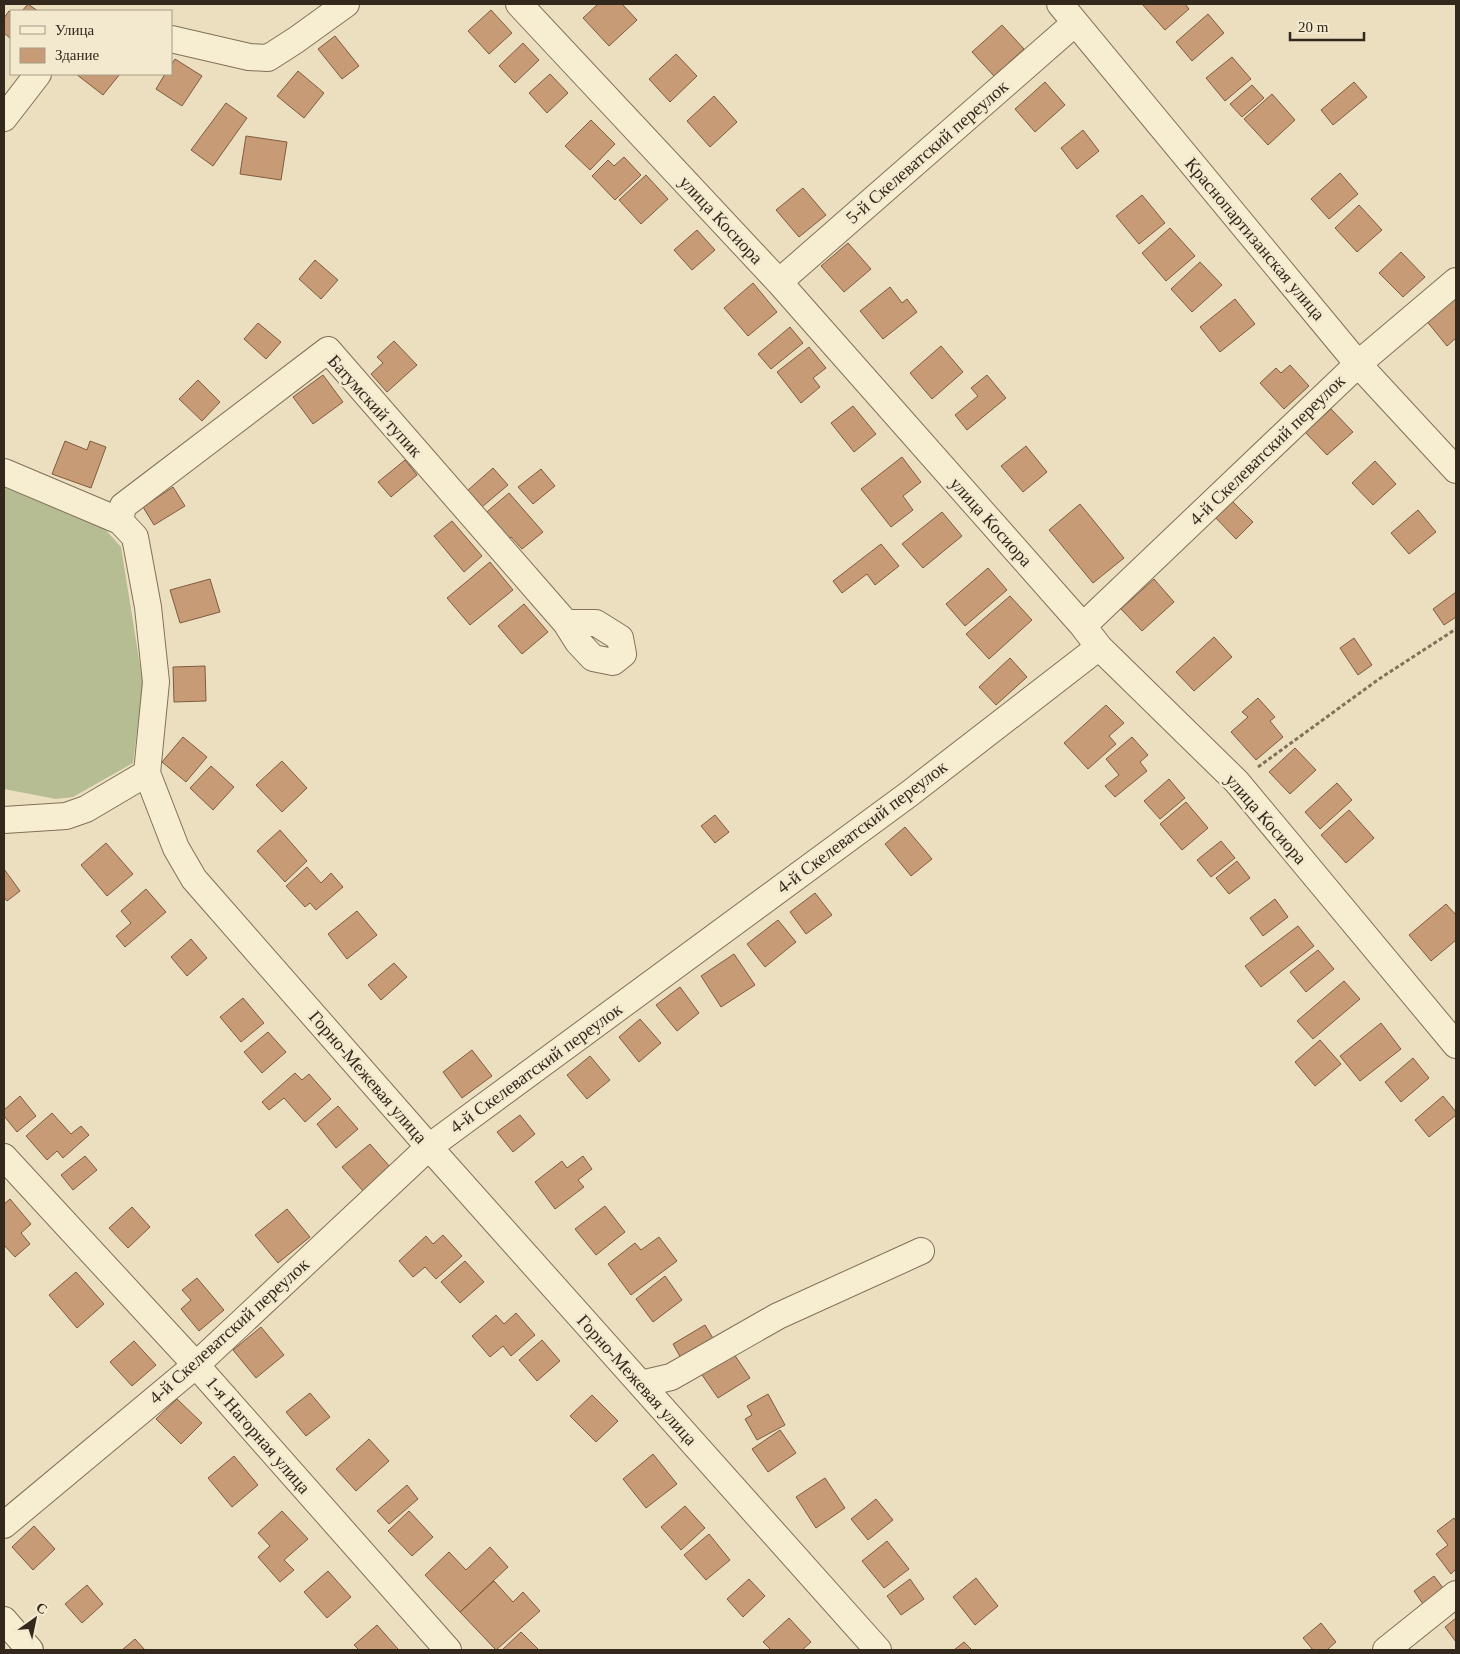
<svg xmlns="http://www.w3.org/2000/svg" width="1460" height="1654" font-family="'Times New Roman',serif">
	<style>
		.cemetery { fill: #b6bd93 }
		.building { fill: #c79b76; stroke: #805b3f }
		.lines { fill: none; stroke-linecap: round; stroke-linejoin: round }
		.street-casing { stroke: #827058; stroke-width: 28 }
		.path { stroke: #827058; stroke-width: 3; stroke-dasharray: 4 2.5; stroke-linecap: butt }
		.street { stroke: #f7edd1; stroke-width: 26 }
		.labels { text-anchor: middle; stroke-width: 5; stroke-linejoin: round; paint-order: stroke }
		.street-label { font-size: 18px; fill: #32281c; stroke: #f3e9ce }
	</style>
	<rect width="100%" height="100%" fill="#ebdfbf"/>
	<path class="cemetery" d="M4 486 102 526 121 547 143 684 133 763 73 797 56 799 4 789Z"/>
	<path class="building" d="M28 4 38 11H22Z
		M598 4H622L637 20 609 46 583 18Z
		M1142 4H1185L1189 9 1165 30Z
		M491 10 512 33 489 54 468 31Z
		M9 11 11 13V39L4 33V18Z
		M1208 14 1224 33 1192 61 1176 42Z
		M1002 25 1024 49 994 76 972 52Z
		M335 36 359 66 342 79 318 49Z
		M523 43 539 60 515 83 499 66Z
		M676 54 697 76 670 102 649 79Z
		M1232 57 1251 79 1225 101 1206 78Z
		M175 59 202 76 182 106 156 89 165 74H171V65Z
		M298 71 324 93 304 118 277 96Z
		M76 74H120L103 95Z
		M550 74 568 93 547 113 529 93Z
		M1045 82 1065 105 1035 132 1015 109Z
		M1354 82 1367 97 1333 125 1321 110Z
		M1252 85 1264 98 1242 117 1230 104Z
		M1272 94 1295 120 1268 145 1244 119Z
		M714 96 737 122 710 147 687 121Z
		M226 103 247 118 213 166 191 150Z
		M591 120 615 144 590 170 565 146Z
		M1083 130 1099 151 1077 169 1061 148Z
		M246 136 287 142 281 180 240 174Z
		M624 157 641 175 615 200 592 176 608 160 614 166Z
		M1340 173 1358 194 1329 219 1311 199Z
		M646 175 668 199 641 224 619 200Z
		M803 188 826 215 799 237 776 210Z
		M1142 195 1165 223 1139 244 1116 216Z
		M1359 205 1382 230 1357 252 1335 228Z
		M1170 228 1195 256 1166 281 1142 253Z
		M697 230 715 250 692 270 674 250Z
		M848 243 871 269 844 292 821 266Z
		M1401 252 1425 277 1403 297 1379 273Z
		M315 260 338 280 321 299 299 279Z
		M1200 262 1222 285 1192 312 1171 289Z
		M753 283 777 312 748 336 724 308Z
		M890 287 902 303 907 299 917 312 883 339 860 311Z
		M1456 293V338L1447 346 1425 319Z
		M1235 299 1255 324 1220 352 1200 327Z
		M258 323 281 342 266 359 244 339Z
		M790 327 803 343 771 369 758 354Z
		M394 341 417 365 387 392 371 374 383 363 377 357Z
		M941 346 963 372 932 399 910 373Z
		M809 347 826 368 813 378 820 387 801 403 777 372Z
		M1290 365 1309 386 1284 409 1260 383 1276 368 1281 373Z
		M323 375 343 402 313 424 293 397Z
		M987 375 1006 398 967 430 955 415 978 396 971 388Z
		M198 380 220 402 202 421 179 399Z
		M853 406 876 434 854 452 831 423Z
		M1331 409 1353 432 1327 455 1305 432Z
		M65 441 87 450 90 441 106 447 91 488 52 474Z
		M1026 446 1047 472 1023 492 1001 466Z
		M902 457 921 482 903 496 913 510 891 527 861 489Z
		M405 460 417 475 391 497 378 482Z
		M1375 461 1396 484 1373 505 1352 483Z
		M493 468 508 485 482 507 467 491Z
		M541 469 555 486 533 504 518 487Z
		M173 487 185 506 154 525 143 507Z
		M509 493 543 532 522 549 511 537 505 542 482 516Z
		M1231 500 1253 522 1236 539 1214 516Z
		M1080 504 1124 558 1093 583 1049 530Z
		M1418 510 1436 532 1409 554 1391 533Z
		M942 512 962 536 923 568 902 544Z
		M452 521 482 556 464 572 434 536Z
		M881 544 899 566 875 585 867 574 842 593 833 581Z
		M490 562 513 590 470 625 447 598Z
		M988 568 1007 590 965 626 946 604Z
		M210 579 220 612 180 623 170 590Z
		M1154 579 1174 602 1142 631 1121 609Z
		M1456 592V617L1444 625 1433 609Z
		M1010 596 1032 620 989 659 966 634Z
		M524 604 548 632 522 654 498 626Z
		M1214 637 1232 657 1194 691 1176 672Z
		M1354 638 1372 665 1358 675 1340 648Z
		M1010 658 1027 677 996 705 979 687Z
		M205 666 206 701 174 702 173 667Z
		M1258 698 1275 717 1270 721 1283 737 1256 760 1231 732 1248 717 1242 712Z
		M1106 705 1124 723 1109 736 1116 744 1088 769 1064 743Z
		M183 737 207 757 186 782 162 762Z
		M1132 737 1148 755 1140 762 1147 771 1115 797 1105 786 1119 775 1106 759Z
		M1295 748 1316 770 1290 794 1269 772Z
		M282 761 307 788 282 812 256 785Z
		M211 766 234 787 213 810 190 788Z
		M1169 779 1185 798 1160 819 1144 801Z
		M1337 783 1352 800 1320 829 1305 812Z
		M1186 802 1208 828 1182 850 1160 824Z
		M1349 810 1374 838 1346 863 1321 835Z
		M715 815 729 832 715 843 701 826Z
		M905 827 932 859 911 876 885 844Z
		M280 830 307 861 285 882 257 851Z
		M1221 841 1235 858 1211 877 1197 860Z
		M106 843 133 874 107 896 81 865Z
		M1237 861 1250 878 1229 894 1216 878Z
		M307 867 321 883 331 873 343 887 316 910 310 903 305 907 286 886Z
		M4 869 20 891 7 901 4 897Z
		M146 889 166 912 125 947 116 936 131 923 121 911Z
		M815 893 832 915 806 934 790 912Z
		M1275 899 1288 917 1263 936 1250 918Z
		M1446 904 1456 915V940L1431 961 1409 935Z
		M357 911 377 935 347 959 328 934Z
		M778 920 796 942 765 967 747 944Z
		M1298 926 1314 946 1261 987 1245 966Z
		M191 939 207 958 187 976 171 957Z
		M1318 950 1334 969 1306 992 1290 972Z
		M734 954 755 985 721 1007 701 976Z
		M394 963 407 977 381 1000 368 985Z
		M1344 981 1360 999 1313 1039 1297 1021Z
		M680 987 699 1013 677 1031 656 1005Z
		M243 998 264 1023 241 1042 220 1017Z
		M640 1019 661 1043 639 1062 619 1037Z
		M1381 1023 1401 1049 1360 1081 1340 1056Z
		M268 1032 286 1052 262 1073 244 1052Z
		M1320 1040 1341 1064 1315 1086 1295 1062Z
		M472 1050 492 1076 462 1098 443 1072Z
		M590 1056 610 1080 587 1099 567 1075Z
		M1413 1058 1429 1078 1401 1102 1385 1082Z
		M295 1073 302 1080 309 1074 331 1099 305 1122 284 1098 269 1110 262 1102Z
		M20 1096 36 1116 17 1132 4 1116V1110Z
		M1443 1096 1456 1112V1115L1429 1137 1415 1120Z
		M338 1106 358 1129 336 1148 317 1124Z
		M52 1113 71 1134 81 1126 89 1135 63 1158 57 1151 47 1160 26 1136Z
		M520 1115 535 1134 513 1152 497 1132Z
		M370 1144 390 1167 363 1191 342 1167Z
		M85 1156 97 1170 73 1190 61 1175Z
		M583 1156 592 1169 578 1180 584 1187 555 1209 535 1182 562 1161 567 1168Z
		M10 1199 31 1224 21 1233 30 1244 15 1257 4 1245V1204Z
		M605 1206 625 1232 596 1255 575 1229Z
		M132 1207 150 1227 128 1248 109 1228Z
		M287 1209 310 1237 278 1263 255 1235Z
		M443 1235 462 1256 436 1279 425 1267 413 1277 399 1261 426 1236 433 1244Z
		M659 1237 677 1261 631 1295 608 1264 635 1243 641 1250Z
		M465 1261 484 1282 460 1303 441 1282Z
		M76 1272 104 1304 77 1328 49 1295Z
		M665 1276 682 1300 653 1322 636 1299Z
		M197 1278 224 1310 199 1331 181 1309 191 1300 182 1290Z
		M516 1313 535 1335 511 1356 503 1346 490 1357 472 1336 496 1315 504 1324Z
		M705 1325 714 1340 682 1360 673 1344Z
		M261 1327 284 1355 256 1378 233 1350Z
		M542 1340 560 1361 537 1381 519 1360Z
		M134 1341 156 1365 132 1386 110 1362Z
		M732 1351 750 1378 718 1398 700 1372Z
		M310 1393 330 1417 306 1436 286 1412Z
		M768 1394 785 1425 757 1440 745 1419 752 1415 747 1406Z
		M592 1395 618 1421 596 1442 570 1416Z
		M177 1399 202 1423 181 1444 156 1419Z
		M780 1430 796 1453 768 1472 752 1449Z
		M369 1439 389 1461 356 1491 336 1469Z
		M653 1454 677 1484 646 1508 623 1479Z
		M234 1456 258 1485 232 1507 208 1478Z
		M825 1478 845 1508 816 1528 796 1497Z
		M407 1485 418 1499 389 1524 377 1511Z
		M876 1499 893 1520 868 1540 851 1519Z
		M685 1506 705 1528 681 1550 661 1527Z
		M282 1511 308 1539 284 1560 294 1570 280 1582 258 1557 270 1546 258 1533Z
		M409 1511 433 1537 412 1556 388 1531Z
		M1454 1518 1456 1521V1569L1451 1574 1436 1554 1448 1545 1437 1531Z
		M34 1526 55 1549 33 1570 12 1547Z
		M709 1534 730 1560 706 1580 684 1555Z
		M887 1541 909 1569 884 1588 862 1561Z
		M490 1547 508 1567 460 1612 425 1575 449 1552 466 1570Z
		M328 1571 351 1597 327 1618 304 1592Z
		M1434 1576 1446 1592 1425 1607 1414 1591Z
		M976 1578 998 1606 975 1625 953 1597Z
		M749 1579 765 1596 743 1617 727 1599Z
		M910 1579 924 1599 901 1615 887 1596Z
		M494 1581 513 1602 523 1592 540 1611 496 1650 460 1612Z
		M87 1585 103 1604 82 1623 65 1604Z
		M789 1618 811 1642 802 1650H771L763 1642Z
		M1456 1618V1642L1445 1627Z
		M1321 1623 1336 1642 1328 1649 1329 1650H1313L1303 1638Z
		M377 1625 398 1649 397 1650H359L354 1645Z
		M521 1632 539 1650H502Z
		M135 1639 145 1650H122Z
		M964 1642 972 1650H954Z"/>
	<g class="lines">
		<defs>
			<path id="street" d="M519 4 779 282 1083 626 1099 647 1237 782 1456 1045
				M1060 4 1358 364 1456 470
				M171 39 249 57 268 58 296 40 346 4
				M4 118 38 74
				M779 282 1075 23
				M4 472 120 521 135 537 148 607 156 682 147 773 176 848 194 879 429 1147 878 1650
				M120 521 123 506 328 350 566 623 578 642 593 658 613 662 623 654 620 638 596 623H566
				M1083 626 1358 364 1456 281
				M4 820 66 816 86 809 147 773
				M4 1157 196 1365 448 1650
				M641 1384 671 1377 778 1316 921 1251
				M4 1525 196 1365 429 1147 909 794 1099 647
				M4 1620 30 1650
				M1386 1650 1456 1594"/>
		</defs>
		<use href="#street" class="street-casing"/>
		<path class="path" d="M1258 767 1379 679 1456 629"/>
		<use href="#street" class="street"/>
	</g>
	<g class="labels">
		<g class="street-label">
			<text transform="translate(927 152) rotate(-41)" y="6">5-й Скелеватский переулок</text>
			<text transform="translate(721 220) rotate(47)" y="6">улица Косиора</text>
			<text transform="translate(1255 239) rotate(50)" y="6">Краснопартизанская улица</text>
			<text transform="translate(375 406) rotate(48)" y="6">Батумский тупик</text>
			<text transform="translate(1267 450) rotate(-44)" y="6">4-й Скелеватский переулок</text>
			<text transform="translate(991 522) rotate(48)" y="6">улица Косиора</text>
			<text transform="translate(1266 819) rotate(49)" y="6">улица Косиора</text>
			<text transform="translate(862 827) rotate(-37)" y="6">4-й Скелеватский переулок</text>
			<text transform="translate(536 1068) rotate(-36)" y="6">4-й Скелеватский переулок</text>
			<text transform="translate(368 1077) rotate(49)" y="6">Горно-Межевая улица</text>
			<text transform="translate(229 1331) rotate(-42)" y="6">4-й Скелеватский переулок</text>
			<text transform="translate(637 1380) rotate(48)" y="6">Горно-Межевая улица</text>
			<text transform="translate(258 1435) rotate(49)" y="6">1-я Нагорная улица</text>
		</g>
	</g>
	<rect width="1460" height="1654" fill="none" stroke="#32281c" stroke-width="10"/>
	<rect x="10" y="10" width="162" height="65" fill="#f3e9ce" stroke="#a69c87"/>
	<rect x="20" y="26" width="25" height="8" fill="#f7edd1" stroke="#a69c87"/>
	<text x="55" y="35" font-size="15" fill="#32281c">Улица</text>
	<rect x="20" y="48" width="25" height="15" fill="#c79b76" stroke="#a69c87"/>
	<text x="55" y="60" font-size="15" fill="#32281c">Здание</text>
	<g transform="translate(35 1619) rotate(33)" stroke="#f3e9ce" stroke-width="4" paint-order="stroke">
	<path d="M0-4L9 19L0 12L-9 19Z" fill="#32281c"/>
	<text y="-8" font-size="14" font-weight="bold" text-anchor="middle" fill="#32281c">С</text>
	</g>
	<path d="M1290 32v8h74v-8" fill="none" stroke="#32281c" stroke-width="2.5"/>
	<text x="1298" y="32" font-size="15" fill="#32281c" stroke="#f3e9ce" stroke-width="4" paint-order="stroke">20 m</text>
</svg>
